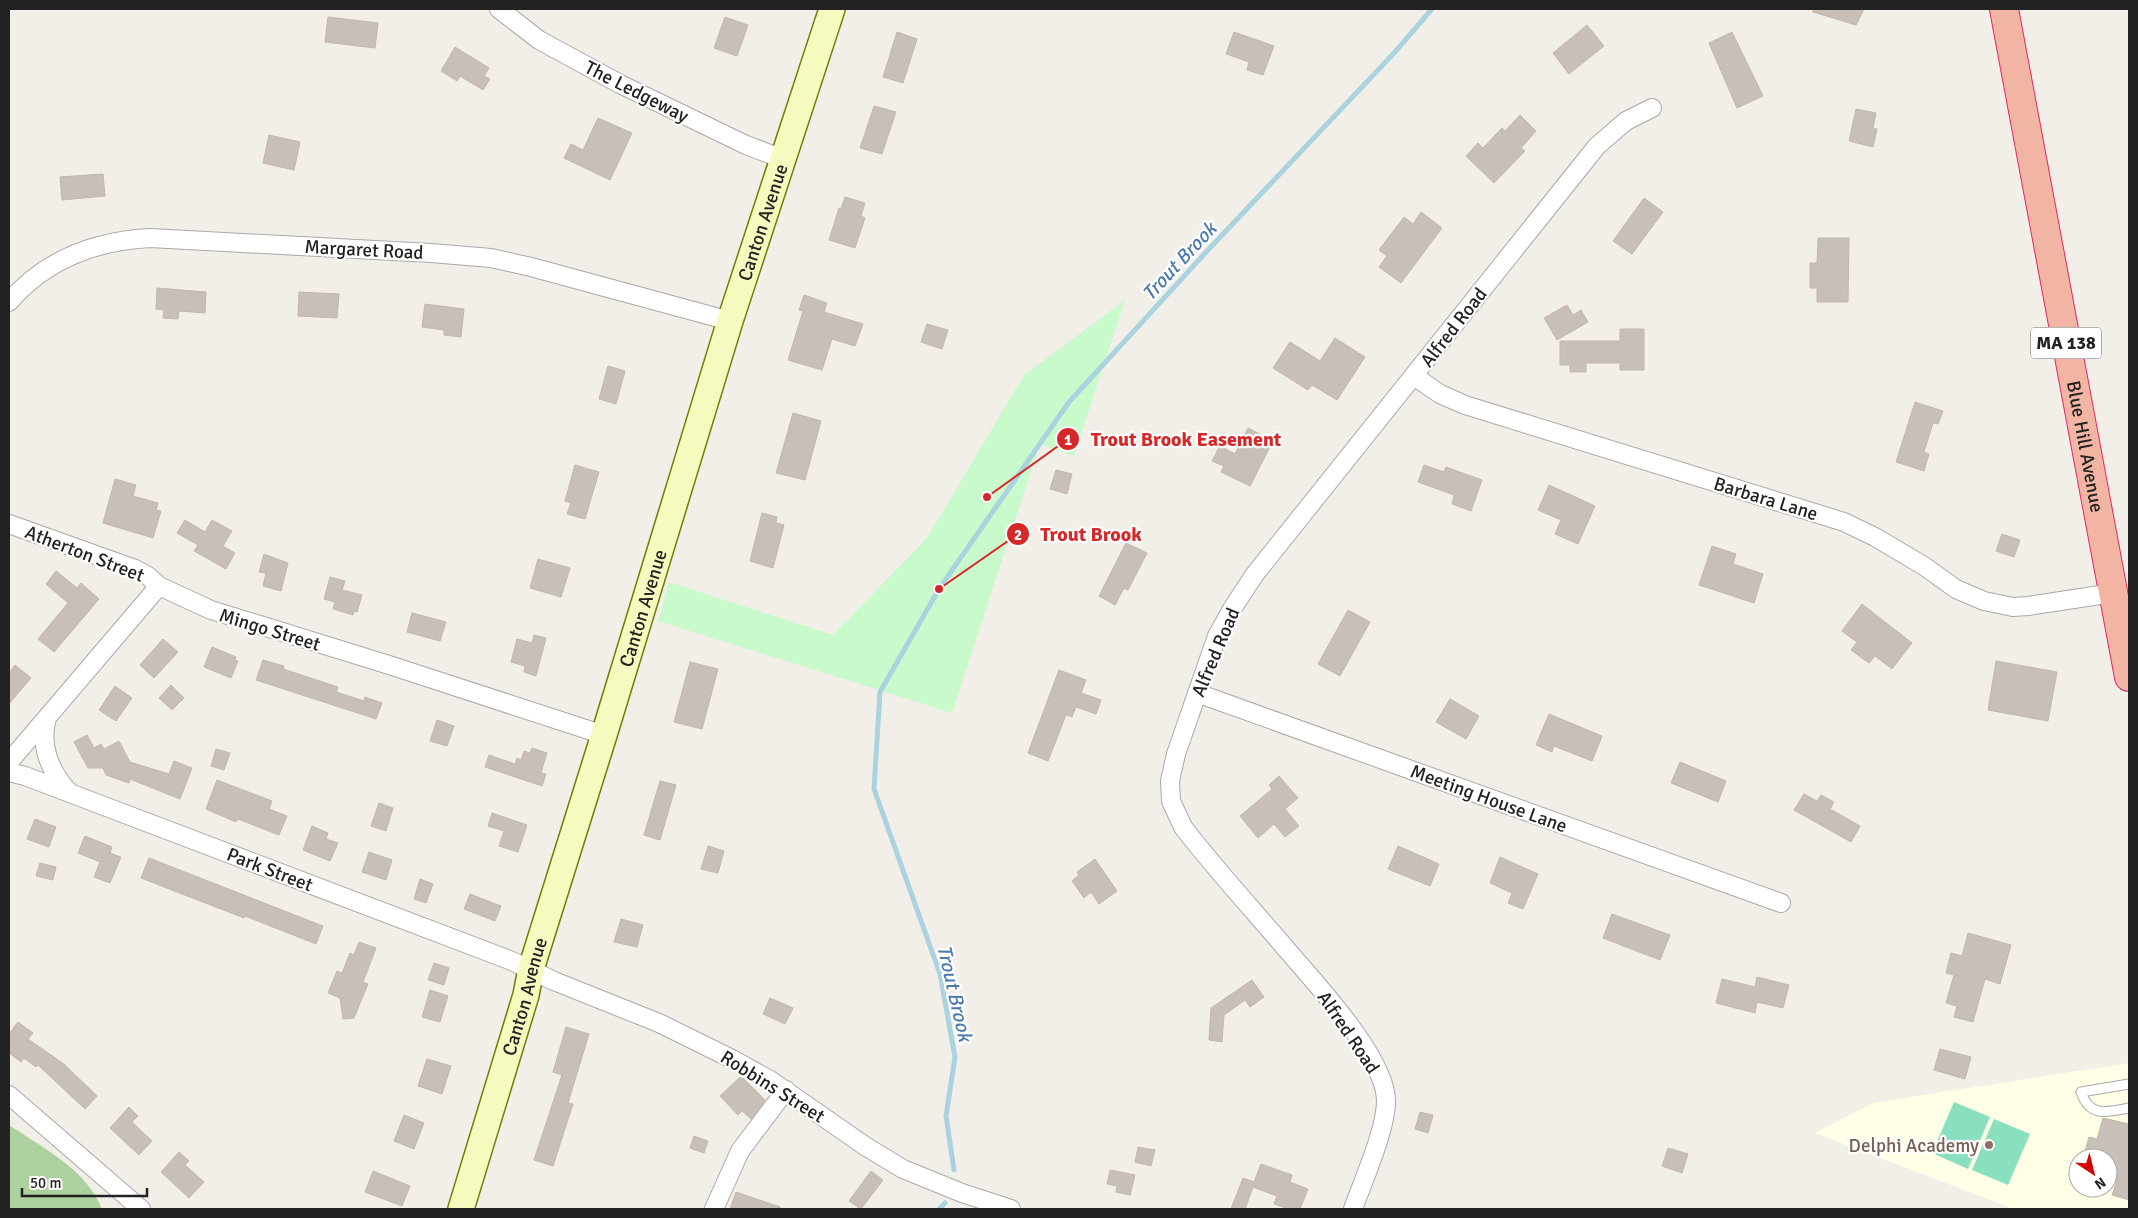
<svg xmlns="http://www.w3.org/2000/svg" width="2138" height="1218" font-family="Signika,sans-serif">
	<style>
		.education { fill: #ffffe5; fill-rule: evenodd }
		.forest { fill: #add19e }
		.park { fill: #c8facc }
		.pitch { fill: #88e0be }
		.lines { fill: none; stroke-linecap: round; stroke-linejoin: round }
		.stream { stroke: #aad3df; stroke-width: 5 }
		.building { fill: #c7bfb8; stroke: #c4b6ab }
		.service-casing { stroke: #a9a9a9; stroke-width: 11 }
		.minor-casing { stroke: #a9a9a9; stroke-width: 20 }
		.secondary-casing { stroke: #707d05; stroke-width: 28 }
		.trunk-casing { stroke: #dc2a67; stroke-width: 30 }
		.service { stroke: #fff; stroke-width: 9 }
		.minor { stroke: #fff; stroke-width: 18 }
		.secondary { stroke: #f7fabf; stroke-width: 25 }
		.trunk { stroke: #f2b4a3; stroke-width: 28 }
		.education-dot { fill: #8d6e63; stroke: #fff; stroke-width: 2 }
		.labels { text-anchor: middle; stroke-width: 4.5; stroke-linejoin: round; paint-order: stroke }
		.shield { fill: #fff; stroke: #646464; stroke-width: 1 }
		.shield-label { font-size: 18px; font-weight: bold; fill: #222 }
		.street-label { font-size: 19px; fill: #222; stroke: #fff }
		.education-label { font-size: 19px; fill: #785e54; stroke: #fff; text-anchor: end }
		.water-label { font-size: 20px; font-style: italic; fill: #4a7aab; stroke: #fff }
		.leader { fill: none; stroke: #d62828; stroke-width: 2 }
		.callout-dot { fill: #d62828; stroke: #fff; stroke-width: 2 }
		.mark-label { font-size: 15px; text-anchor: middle; font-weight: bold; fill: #fff }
		.callout-label { font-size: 20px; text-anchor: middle; font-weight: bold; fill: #d62828; stroke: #fff; stroke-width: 4.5; stroke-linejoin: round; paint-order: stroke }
	</style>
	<rect width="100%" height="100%" fill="#f2efe9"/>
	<path class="education" d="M2129 1063V1209H2014L1815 1133 1873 1103ZM2078 1158H2108V1188H2078Z"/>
	<path class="forest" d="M9 1125C43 1148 87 1170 102 1209H9Z"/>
	<path class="park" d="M1125 300 1074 456 1040 444 952 713 658 621 669 582 833 635 927 538 1024 375Z"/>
	<path class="pitch" d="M1954 1102 1990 1117 1968 1169 1932 1153Z
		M1994 1119 2030 1134 2008 1185 1972 1170Z"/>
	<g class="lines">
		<path class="stream" d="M954 1170 946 1116 955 1057 940 974 874 789 880 692 939 589 1069 402 1208 250 1395 52 1432 9
			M939 1209 945 1203"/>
	</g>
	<path class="building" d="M1813 9H1864L1856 25 1813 12Z
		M328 17 378 23 375 48 325 42Z
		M725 17 748 25 737 56 714 48Z
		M1587 25 1604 46 1569 74 1553 53Z
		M897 32 917 39 903 83 883 77Z
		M1234 32 1274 46 1263 75 1247 70 1249 62 1226 54Z
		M1732 32 1763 96 1737 108 1709 43Z
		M455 47 489 68 484 76 490 79 483 90 460 76 457 81 441 71Z
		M874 106 896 112 882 154 860 148Z
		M1856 109 1876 113 1873 128 1877 129 1873 147 1849 141Z
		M1520 115 1536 131 1521 148 1525 151 1494 183 1466 156 1478 143 1483 148 1502 128 1505 131Z
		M598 118 632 133 610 180 564 158 571 144 583 150Z
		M269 135 300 142 294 170 263 163Z
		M103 174 105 196 62 200 60 177Z
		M845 197 865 203 861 216 865 218 855 248 829 240 839 208 841 209Z
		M1644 198 1663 212 1632 254 1613 241Z
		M1421 212 1442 228 1401 283 1379 267 1387 256 1379 250 1404 217 1413 224Z
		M1818 238H1849L1848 302H1817V288H1810V263H1817Z
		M157 288 206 292 205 313 179 311 178 319 163 318 164 310 156 309Z
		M299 292 339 294 337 318 298 316Z
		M804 295 827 303 824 312 863 324 855 346 832 339 822 370 788 360 803 311 799 310Z
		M425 304 464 309 461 337 444 335V330L422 327Z
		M1567 305 1573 315 1581 310 1588 322 1557 340 1544 318Z
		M927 324 948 330 942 349 921 342Z
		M1620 329H1644V370H1620V363H1586V372H1570V365H1560V341H1620Z
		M1335 338 1365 357 1337 400 1312 385 1308 390 1273 368 1290 342 1320 361Z
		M608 366 625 371 616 404 599 399Z
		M1915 402 1943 411 1938 424 1933 423 1924 452 1929 454 1924 471 1896 462Z
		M793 413 821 421 805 480 776 473Z
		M1248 428 1273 441 1250 486 1221 472 1224 466 1212 461 1220 446 1235 454Z
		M575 465 599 472 585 519 567 514 571 503 565 501Z
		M1424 465 1444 472 1446 467 1482 480 1471 511 1452 504 1454 495 1418 482Z
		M1056 470 1072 474 1067 494 1050 489Z
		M115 479 136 485 133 496 158 503 156 510 161 511 153 538 103 523Z
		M1549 485 1595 506 1578 544 1555 534 1561 520 1538 510Z
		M762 513 777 517 776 523 784 525 773 568 750 561Z
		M185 520 205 532 212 520 232 531 223 546 235 553 226 569 194 551 198 545 177 533Z
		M2002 534 2020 540 2014 557 1996 551Z
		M1126 543 1147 553 1128 590 1124 588 1115 605 1099 596Z
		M1712 546 1736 554 1733 564 1763 574 1754 603 1699 585Z
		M264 554 288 563 281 591 263 586 266 573 259 572Z
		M538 559 570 568 561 597 530 588Z
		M56 571 77 588 81 583 99 599 54 652 38 639 68 603 46 584Z
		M330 577 345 581 342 590 362 595 357 612 354 611 353 615 333 609 335 602 324 599Z
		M1862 604 1912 643 1892 669 1875 656 1869 663 1851 650 1857 642 1842 631Z
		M1348 610 1370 622 1340 676 1318 664Z
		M412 613 446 622 440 641 407 632Z
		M534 635 546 638 536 676 524 672 525 666 511 662 517 639 532 643Z
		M163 639 178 652 154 678 140 665Z
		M212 647 236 657 235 660 238 661 231 678 204 667Z
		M263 660 284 666 283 669 338 687 336 692 364 701 365 697 382 703 376 719 256 680Z
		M1996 661 2057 672 2048 721 1988 710Z
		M690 662 718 669 702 729 674 722Z
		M15 665 31 678 9 704V673Z
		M1059 670 1086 680 1081 693 1101 700 1096 714 1076 707 1072 717 1066 715 1048 761 1028 753Z
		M171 685 184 698 172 710 159 698Z
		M115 686 132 698 116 721 99 710Z
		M1450 699 1479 716 1466 739 1436 722Z
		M1549 714 1602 736 1592 761 1554 746 1552 752 1536 745Z
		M437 720 454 726 447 746 430 741Z
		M87 735 94 748 101 744 104 749 119 741 130 762 169 774 174 761 192 768 180 799 130 779 129 783 106 775 103 768H88L74 742Z
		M532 748 547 753 541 773 546 774 542 786 485 767 489 755 515 764 517 758 521 760 524 751 530 753Z
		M216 749 230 753 224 770 211 766Z
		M1680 762 1726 781 1718 802 1671 783Z
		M1279 776 1298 798 1285 809 1299 826 1285 837 1274 824 1258 838 1240 816 1272 789 1269 785Z
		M217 780 272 801 269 809 287 816 279 835 238 819 236 822 206 809Z
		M660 781 676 785 660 840 644 835Z
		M1804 794 1817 801 1821 795 1834 802 1830 809 1860 826 1851 842 1794 810Z
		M379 803 393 808 386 831 371 826Z
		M492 813 527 825 518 852 499 846 504 831 488 826Z
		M35 819 56 827 49 847 27 839Z
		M312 826 328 833 326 839 338 843 330 861 303 850Z
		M85 836 112 847 110 853 121 857 110 883 94 877 100 862 78 853Z
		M708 846 724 851 718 873 701 869Z
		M1398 846 1439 864 1430 886 1388 869Z
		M369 852 392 860 386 880 362 872Z
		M1500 857 1538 874 1523 909 1508 903 1512 893 1490 883Z
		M149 858 323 926 316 944 245 916 244 918 141 878Z
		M1095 859 1117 891 1099 904 1091 892 1084 898 1072 881 1079 875 1077 872Z
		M40 863 56 867 53 880 36 876Z
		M420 879 433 884 426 903 414 899Z
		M470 894 501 906 495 921 464 909Z
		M1612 914 1670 935 1660 960 1603 938Z
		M621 919 643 925 637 947 614 942Z
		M1968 933 2011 945 2000 984 1985 979 1973 1022 1954 1017 1957 1006 1946 1003 1954 975 1946 973 1951 953 1962 956Z
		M359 942 376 948 363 982 368 984 354 1018 343 1019 340 998 328 993 337 971 342 973 350 953 354 955Z
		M434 963 449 968 444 985 428 980Z
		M1757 977 1789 985 1783 1008 1757 1002 1755 1013 1716 1003 1722 979 1755 987Z
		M1252 980 1264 997 1250 1007 1245 1000 1224 1015 1222 1042 1209 1040 1211 1008Z
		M430 990 448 996 440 1022 422 1017Z
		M770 998 793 1008 785 1024 763 1014Z
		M18 1022 33 1033 28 1039 64 1064 97 1096 85 1109 38 1065 36 1067 24 1058 21 1062 9 1053V1034Z
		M566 1027 589 1034 568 1103 573 1104 553 1166 534 1160 562 1075 553 1072Z
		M1940 1049 1971 1057 1965 1079 1934 1070Z
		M427 1059 451 1066 442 1094 418 1086Z
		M741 1076 765 1100 751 1119 742 1111 738 1115 720 1096Z
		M129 1107 138 1116 132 1122 152 1141 139 1155 110 1128Z
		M1420 1112 1433 1115 1428 1133 1415 1129Z
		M404 1115 424 1123 414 1149 394 1141Z
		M2103 1118 2129 1124V1200L2112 1195 2117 1180 2108 1177V1158H2083L2089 1137 2097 1139Z
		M694 1136 708 1141 704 1153 690 1148Z
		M1138 1147 1155 1150 1151 1166 1135 1162Z
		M1668 1148 1688 1154 1682 1173 1662 1166Z
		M179 1152 189 1161 185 1165 204 1182 189 1198 161 1172Z
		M1261 1164 1292 1175 1290 1182 1308 1189 1300 1209H1289L1274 1204 1277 1196 1253 1187 1245 1209H1231L1243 1178 1254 1182Z
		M1110 1170 1135 1175 1130 1195 1116 1192 1117 1186 1107 1184Z
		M373 1171 410 1186 402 1206 365 1192Z
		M871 1171 883 1180 861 1209 849 1201Z
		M736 1192 780 1207V1209H730Z"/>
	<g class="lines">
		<defs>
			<path id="service" d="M2129 1084 2081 1092C2090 1118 2107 1112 2129 1108"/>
			<path id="minor" d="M499 9 539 40 620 84 746 145 783 159
				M9 302C46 259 94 241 150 238L431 253 491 258 531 267 730 321
				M1414 376 1440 394 1465 405 1844 522 1875 537 1924 566 1956 589 1984 601 2013 607 2028 606 2113 593
				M9 524 135 569 148 576 159 586 211 610 386 664 604 735
				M1197 693 1781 903
				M47 718C39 745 50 772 69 792
				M9 762 159 586
				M9 772 25 776 512 961 554 981 659 1023 732 1059 770 1080 865 1146 903 1169 962 1193 1011 1209
				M9 1095 141 1209
				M714 1209 740 1151 786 1090
				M1353 1209C1363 1181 1386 1130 1386 1101 1386 1058 1316 984 1288 951 1253 910 1216 870 1183 827L1171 801 1170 781 1176 754 1217 636 1232 609 1255 574 1597 146 1626 121 1652 108"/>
			<g id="secondary">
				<path id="s1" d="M461 1209 526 995 531 969 604 735 730 321 832 9"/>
			</g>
			<g id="trunk">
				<path id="s2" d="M2004 9 2129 677"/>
			</g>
		</defs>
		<use href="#service" class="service-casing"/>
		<use href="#minor" class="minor-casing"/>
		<use href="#secondary" class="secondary-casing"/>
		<use href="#trunk" class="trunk-casing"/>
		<use href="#service" class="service"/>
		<use href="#minor" class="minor"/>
		<use href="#secondary" class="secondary"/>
		<use href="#trunk" class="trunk"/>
	</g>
	<circle class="education-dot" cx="1989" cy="1145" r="5"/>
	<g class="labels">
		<rect class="shield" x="2031" y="327.5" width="70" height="31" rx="4"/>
		<g class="shield-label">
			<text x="2066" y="349">MA 138</text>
		</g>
		<g class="street-label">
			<text transform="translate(637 91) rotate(27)" y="7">The Ledgeway</text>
			<text dy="7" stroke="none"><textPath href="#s1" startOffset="1032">Canton Avenue</textPath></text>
			<text transform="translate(364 249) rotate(3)" y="7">Margaret Road</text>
			<text transform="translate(1453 327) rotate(-52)" y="7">Alfred Road</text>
			<text dy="7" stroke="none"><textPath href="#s2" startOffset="445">Blue Hill Avenue</textPath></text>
			<text transform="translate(1766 498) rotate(17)" y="7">Barbara Lane</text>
			<text transform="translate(85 553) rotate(21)" y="7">Atherton Street</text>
			<text dy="7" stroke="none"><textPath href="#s1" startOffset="628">Canton Avenue</textPath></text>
			<text transform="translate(270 629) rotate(17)" y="7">Mingo Street</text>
			<text transform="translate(1215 652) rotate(-67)" y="7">Alfred Road</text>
			<text transform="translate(1489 798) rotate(20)" y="7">Meeting House Lane</text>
			<text transform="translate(270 869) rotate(21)" y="7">Park Street</text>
			<text dy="7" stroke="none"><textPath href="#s1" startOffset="222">Canton Avenue</textPath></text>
			<text transform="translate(1349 1032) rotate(56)" y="7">Alfred Road</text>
			<text transform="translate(773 1086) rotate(32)" y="7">Robbins Street</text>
		</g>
		<g class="education-label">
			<text x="1979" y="1152">Delphi Academy</text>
		</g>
		<g class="water-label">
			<text transform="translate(1179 261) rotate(-47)" y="7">Trout Brook</text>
			<text transform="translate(955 993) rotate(77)" y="7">Trout Brook</text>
		</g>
	</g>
	<path class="leader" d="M987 497L1068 439M939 589L1018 534"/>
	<g class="callout-dot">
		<circle cx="987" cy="497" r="5"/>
		<circle cx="939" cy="589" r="5"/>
		<circle cx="1068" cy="439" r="12"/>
		<circle cx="1018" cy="534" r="12"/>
	</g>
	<g class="mark-label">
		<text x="1068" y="445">1</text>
		<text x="1018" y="540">2</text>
	</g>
	<g class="callout-label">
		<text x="1186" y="446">Trout Brook Easement</text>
		<text x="1091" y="541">Trout Brook</text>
	</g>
	<rect width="2138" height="1218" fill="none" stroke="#222222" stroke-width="20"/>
	<g transform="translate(2093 1173) rotate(145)"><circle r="24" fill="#ffffff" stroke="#a7a7a7"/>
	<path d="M0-4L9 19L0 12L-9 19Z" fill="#d40000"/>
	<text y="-8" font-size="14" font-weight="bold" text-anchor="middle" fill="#222222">N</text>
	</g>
	<path d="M22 1188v8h125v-8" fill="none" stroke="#222222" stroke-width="2.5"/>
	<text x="30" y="1188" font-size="15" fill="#222222" stroke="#ffffff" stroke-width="4" paint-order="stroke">50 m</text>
</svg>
